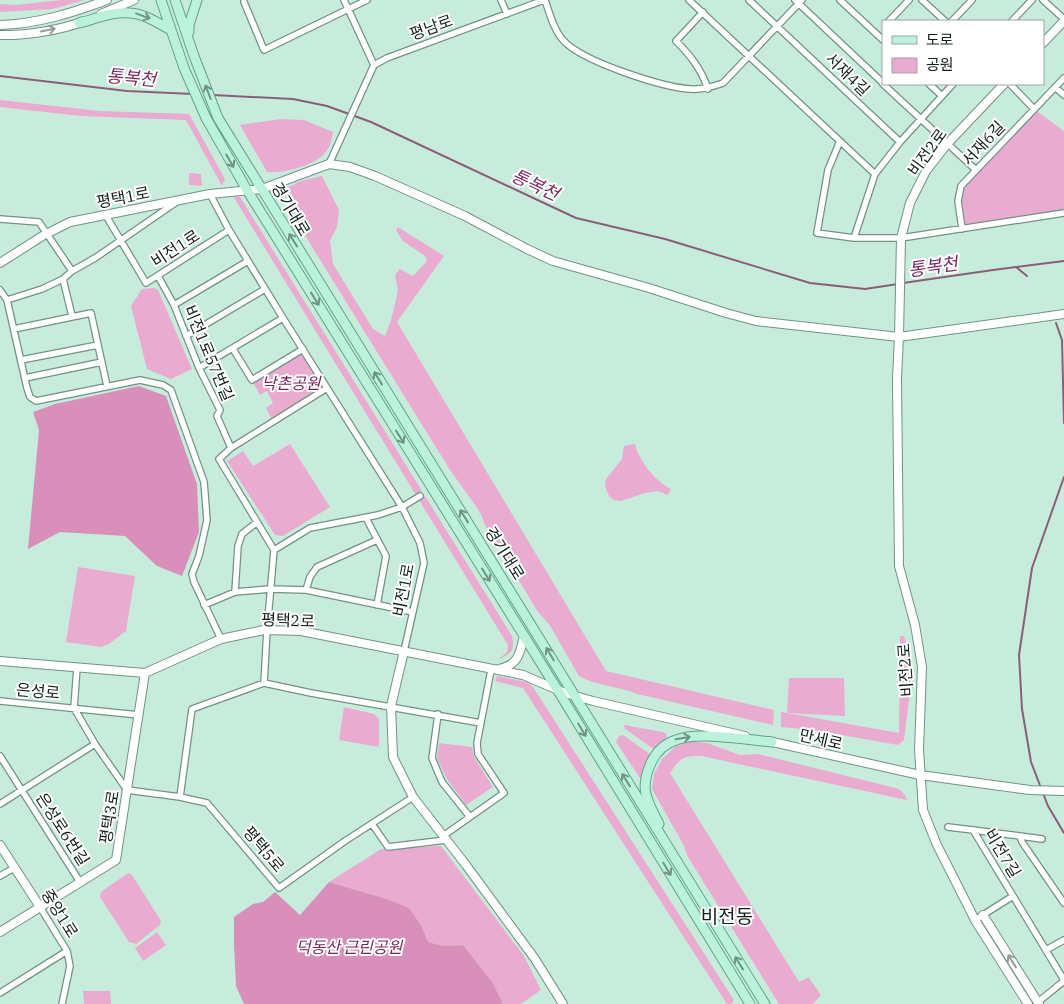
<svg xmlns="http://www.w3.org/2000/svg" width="1064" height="1004" font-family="'IBM Plex Serif','Noto Sans KR',serif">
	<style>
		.green { fill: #e9abd0 }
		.forest { fill: #d890bb }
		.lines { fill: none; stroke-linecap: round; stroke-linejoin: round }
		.stream { stroke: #8a5e7a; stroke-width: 2 }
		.street-casing { stroke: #729384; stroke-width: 8 }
		.secondary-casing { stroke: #729384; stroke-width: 10 }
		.primary-casing { stroke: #63a388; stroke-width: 11 }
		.street { stroke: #fff; stroke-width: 5.5 }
		.secondary { stroke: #fff; stroke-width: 8 }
		.primary { stroke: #bbf2dc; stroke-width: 9 }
		.oneway { stroke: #6f9485 }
		.oneway2 { stroke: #949b98 }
		.labels { text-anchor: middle; stroke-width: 4; stroke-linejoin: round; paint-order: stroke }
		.street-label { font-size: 16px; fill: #12201a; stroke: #fff }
		.park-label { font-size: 16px; font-style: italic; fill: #79265e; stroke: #fff }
		.water-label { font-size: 18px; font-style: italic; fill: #7e2a62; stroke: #fff }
		.quarter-label { font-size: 19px; fill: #12201a; stroke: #fff }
	</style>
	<rect width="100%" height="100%" fill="#c8ecdc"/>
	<path class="green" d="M62 0H85L52 9 0 12V4L15 5Z
		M0 100 100 111 189 114 225 179 222 186 186 120 81 116 0 107Z
		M1034 109 1064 131V213L962 229 958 201 961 186Z
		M280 119 304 120 333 132C330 155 319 161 298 168 286 171 279 173 267 172L240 125Z
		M189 173 201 174 202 186 189 185Z
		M322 176 339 210 337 227 330 241 333 264 373 329 385 336 391 320 398 291 395 275 400 269 413 276 427 261 425 256 403 241 396 230 398 227 444 256 397 322 606 671 774 710 773 725 637 694C619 686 596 686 579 676L549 624 538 612 485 525 480 512 450 470 306 237 303 225 284 194 286 188 301 181Z
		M233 196 240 197 422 491 416 495Z
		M154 288 158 290 192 369 171 379 147 369 131 306 142 289Z
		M299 353 304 355 323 387 322 390 272 420 266 408 273 403 267 391 260 395 253 382Z
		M290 444 330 507 283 536 275 535 227 461 243 451 253 466Z
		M635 444C639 461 655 481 671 489L668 495 657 491 645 493 621 501 614 500 609 496 605 486 606 479 622 459 624 446Z
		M425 496 512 636C515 651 512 653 499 659L507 652 508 645 419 500Z
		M78 567 135 576 126 631 109 644 101 647 66 642Z
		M900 636H904C916 673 908 703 904 740L898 745 813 730 781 727V712L899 733Z
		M497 676 527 682 533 687 734 1000 731 1004H727L523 688 495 681Z
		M789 678H844L845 716 787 713Z
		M344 707 374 714 379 719V747L339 740Z
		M624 725 663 732 667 734V737L655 750 625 729Z
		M623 735 651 755 643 775 640 778 616 742 619 736Z
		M686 741 707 743 740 755 758 754 899 789 905 795 907 800 701 756C683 756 681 757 670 773L799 982 807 978H809L821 995 813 1004H779L688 857 683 844 652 789 654 774 662 759 675 747Z
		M439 743 472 747 474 757 493 787 466 805 447 779 437 759Z
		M441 846 524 956 541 990 521 1004H503L493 983 463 945 444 946 428 942 422 927 387 899 329 882 381 849Z
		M128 873 132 875 161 921 160 925 136 944 129 942 100 897 101 892Z
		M157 932 166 945 143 961 135 948Z
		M83 991H110L111 1004H84Z"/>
	<path class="forest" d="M139 386 166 396 197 484 199 532 182 576 157 566 125 536 60 532 28 549 39 430 33 412 55 404Z
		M329 882 387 899 409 908 422 927 428 942 444 946 463 945 493 983 503 1004H244L236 986 234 944V917L253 904 263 902 275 892 300 915Z"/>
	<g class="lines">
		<path class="stream" d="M0 76 127 91 193 94
			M213 95 293 99 327 106 371 122 576 218 665 239 810 283 865 289 898 284
			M1016 267 1027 276
			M903 283 993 270 1064 261
			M1056 323 1062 340 1064 423
			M1041 788 1031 762 1022 709 1019 655 1032 568 1064 477
			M1043 793 1048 806 1064 833"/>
		<defs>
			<path id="street" d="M344 0 374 65
				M501 0 507 14
				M545 0C550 15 555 34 567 44 589 63 661 87 690 89 702 90 712 87 723 83L802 0
				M689 0 875 174
				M749 0 900 142
				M795 0 883 83
				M840 0 883 40
				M922 0 945 21
				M1043 0 1064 19
				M244 2 264 50 367 0
				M703 12 676 41C691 56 701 69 708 89
				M889 21 909 0
				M952 21 972 0
				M1012 21 1032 0
				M883 84 976 170
				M929 84 941 95
				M1010 84 1034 109
				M1055 87 1064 95
				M840 141 828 170 817 233 854 238H901L1064 213
				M329 164 374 65 387 58 544 0
				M210 194 229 230 283 318 402 507 420 543 424 563 404 651
				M105 214 146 283 229 230
				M0 219 39 222 72 271
				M962 229 958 201 961 186 1064 78
				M854 238 875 174 900 142 953 84
				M158 276 174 305 199 368 220 410 217 416 231 448
				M63 279 72 316
				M0 290 7 300 27 388 30 397 36 401 140 380 163 385 171 390 204 482 207 520 199 556 192 574 194 582 221 639
				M7 300 42 289 63 279 72 271 95 258 178 201
				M174 305 248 261
				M14 329 91 313 107 386
				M186 336 265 289
				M233 349 252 380 303 349
				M21 360 98 345
				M199 368 283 318
				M25 378 102 362
				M366 518 386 556 377 605
				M274 550 310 528 378 515 402 507 420 496
				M306 590 310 577 317 567 377 540
				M235 592 238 546 242 534 256 523
				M204 605 235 592 270 589 306 590 413 612
				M77 667 74 708 95 744 127 790 180 797 207 803 279 888 345 841 413 797
				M264 683 267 630 274 550 219 459 231 448 327 388
				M0 701 139 715
				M438 714 432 758 442 782 470 817
				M0 756 80 882
				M180 797 192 709 264 683 311 693 481 723
				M0 804 95 744
				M372 824 388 847 446 840
				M948 827 973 830
				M443 836 504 793 478 754 477 743 491 670
				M1020 836 1042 839
				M0 876 14 868
				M1064 903 1022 842 1020 836 973 830 1064 980
				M40 907 67 951 70 966 62 1004
				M975 920 1013 896
				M1046 950 1064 940
				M0 993 67 951
				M1038 1002 1064 981"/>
			<path id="secondary" d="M101 14 134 0
				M0 25C37 24 72 13 107 0
				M0 35C24 36 62 30 84 21
				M1043 43 1064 21
				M1004 84 947 144 926 171 910 203 901 238 899 337 897 378 899 566 915 625 922 667 919 750 923 810 937 845 975 920 1028 1004
				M0 263 44 235 70 222 210 194 262 189 329 164 350 167 375 176 465 216 527 249 553 261 649 288 726 313 756 321 899 337 1064 314
				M404 651 391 706 393 757 413 797 466 865 535 959 563 1004
				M0 661 145 673 221 639 264 630 301 631 523 675 565 693 593 701 745 736
				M499 669C518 665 520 654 524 636
				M768 741 920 775 1030 790 1064 791
				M0 845 40 907
				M983 915 1039 1004
				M0 932 116 860 145 673"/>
			<path id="primary" d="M161 0 184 68 206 118 247 190 557 689 750 1004
				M175 0 194 56 218 118 765 1004
				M79 23C95 19 114 11 130 13 145 14 158 23 171 30
				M189 32V25L197 0
				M659 824C647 800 639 789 651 763 656 752 664 744 676 740 698 731 748 740 772 742"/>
		</defs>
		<use href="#street" class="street-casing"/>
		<use href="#secondary" class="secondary-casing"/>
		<use href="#primary" class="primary-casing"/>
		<use href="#street" class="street"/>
		<use href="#secondary" class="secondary"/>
		<use href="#primary" class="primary"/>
	</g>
	<defs><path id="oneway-shaft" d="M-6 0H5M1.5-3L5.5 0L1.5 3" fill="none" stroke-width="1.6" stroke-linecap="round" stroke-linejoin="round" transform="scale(1.25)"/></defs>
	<g class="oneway">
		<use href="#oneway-shaft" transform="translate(143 16) rotate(20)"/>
		<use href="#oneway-shaft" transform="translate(208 92) rotate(-111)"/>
		<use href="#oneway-shaft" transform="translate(230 161) rotate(60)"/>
		<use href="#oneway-shaft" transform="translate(293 240) rotate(-122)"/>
		<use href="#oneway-shaft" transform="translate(315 299) rotate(58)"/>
		<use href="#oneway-shaft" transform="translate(378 378) rotate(-122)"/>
		<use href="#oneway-shaft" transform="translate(400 437) rotate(58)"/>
		<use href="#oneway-shaft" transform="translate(464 516) rotate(-122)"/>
		<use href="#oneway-shaft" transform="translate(486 575) rotate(58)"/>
		<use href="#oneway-shaft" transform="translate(550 654) rotate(-121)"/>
		<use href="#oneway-shaft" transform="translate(582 730) rotate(59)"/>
		<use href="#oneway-shaft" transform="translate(683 738) rotate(-10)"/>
		<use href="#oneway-shaft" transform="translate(626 780) rotate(-122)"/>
		<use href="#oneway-shaft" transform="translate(667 869) rotate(59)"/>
		<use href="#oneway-shaft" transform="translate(739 963) rotate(-122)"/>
	</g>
	<g class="oneway2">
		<use href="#oneway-shaft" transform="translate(48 30) rotate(-11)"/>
		<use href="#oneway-shaft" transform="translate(1012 961) rotate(-122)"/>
	</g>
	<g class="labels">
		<g class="street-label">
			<text transform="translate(431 27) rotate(-20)" y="6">평남로</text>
			<text transform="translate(848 74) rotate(44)" y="6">서재4길</text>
			<text transform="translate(983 143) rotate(-47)" y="6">서재6길</text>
			<text transform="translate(927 152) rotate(-54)" y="6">비전2로</text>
			<text transform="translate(123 197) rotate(-11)" y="6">평택1로</text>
			<text transform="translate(291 209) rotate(59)" y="6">경기대로</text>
			<text transform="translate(175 248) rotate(-33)" y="6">비전1로</text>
			<text transform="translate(209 353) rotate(67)" y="6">비전1로57번길</text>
			<text transform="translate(505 553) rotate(58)" y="6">경기대로</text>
			<text transform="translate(403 590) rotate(-79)" y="6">비전1로</text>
			<text transform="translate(288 620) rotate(2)" y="6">평택2로</text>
			<text transform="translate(905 670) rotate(-94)" y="6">비전2로</text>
			<text transform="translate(38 691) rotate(5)" y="6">은성로</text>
			<text transform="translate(821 739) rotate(13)" y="6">만세로</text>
			<text transform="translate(109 817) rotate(-81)" y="6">평택3로</text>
			<text transform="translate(63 829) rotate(57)" y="6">은성로6번길</text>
			<text transform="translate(264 849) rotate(50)" y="6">평택5로</text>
			<text transform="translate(1003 853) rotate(59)" y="6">비전7길</text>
			<text transform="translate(60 913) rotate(58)" y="6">중앙1로</text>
		</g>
		<g class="park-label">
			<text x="291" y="389">낙촌공원</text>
			<text x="349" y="953">덕동산 근린공원</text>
		</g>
		<g class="water-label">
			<text transform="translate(131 78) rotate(5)" y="6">통복천</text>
			<text transform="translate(535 185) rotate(25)" y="6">통복천</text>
			<text transform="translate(933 267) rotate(-8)" y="6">통복천</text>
		</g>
		<g class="quarter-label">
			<text x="727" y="923">비전동</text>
		</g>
	</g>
	<rect x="882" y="20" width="162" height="65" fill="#ffffff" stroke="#a0a6a3"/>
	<rect x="892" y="36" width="25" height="8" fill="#bbf2dc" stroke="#a0a6a3"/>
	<text x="926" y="45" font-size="15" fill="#12201a">도로</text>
	<rect x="892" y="58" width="25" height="15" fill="#e9abd0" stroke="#a0a6a3"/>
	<text x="926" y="70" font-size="15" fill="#12201a">공원</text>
</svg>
